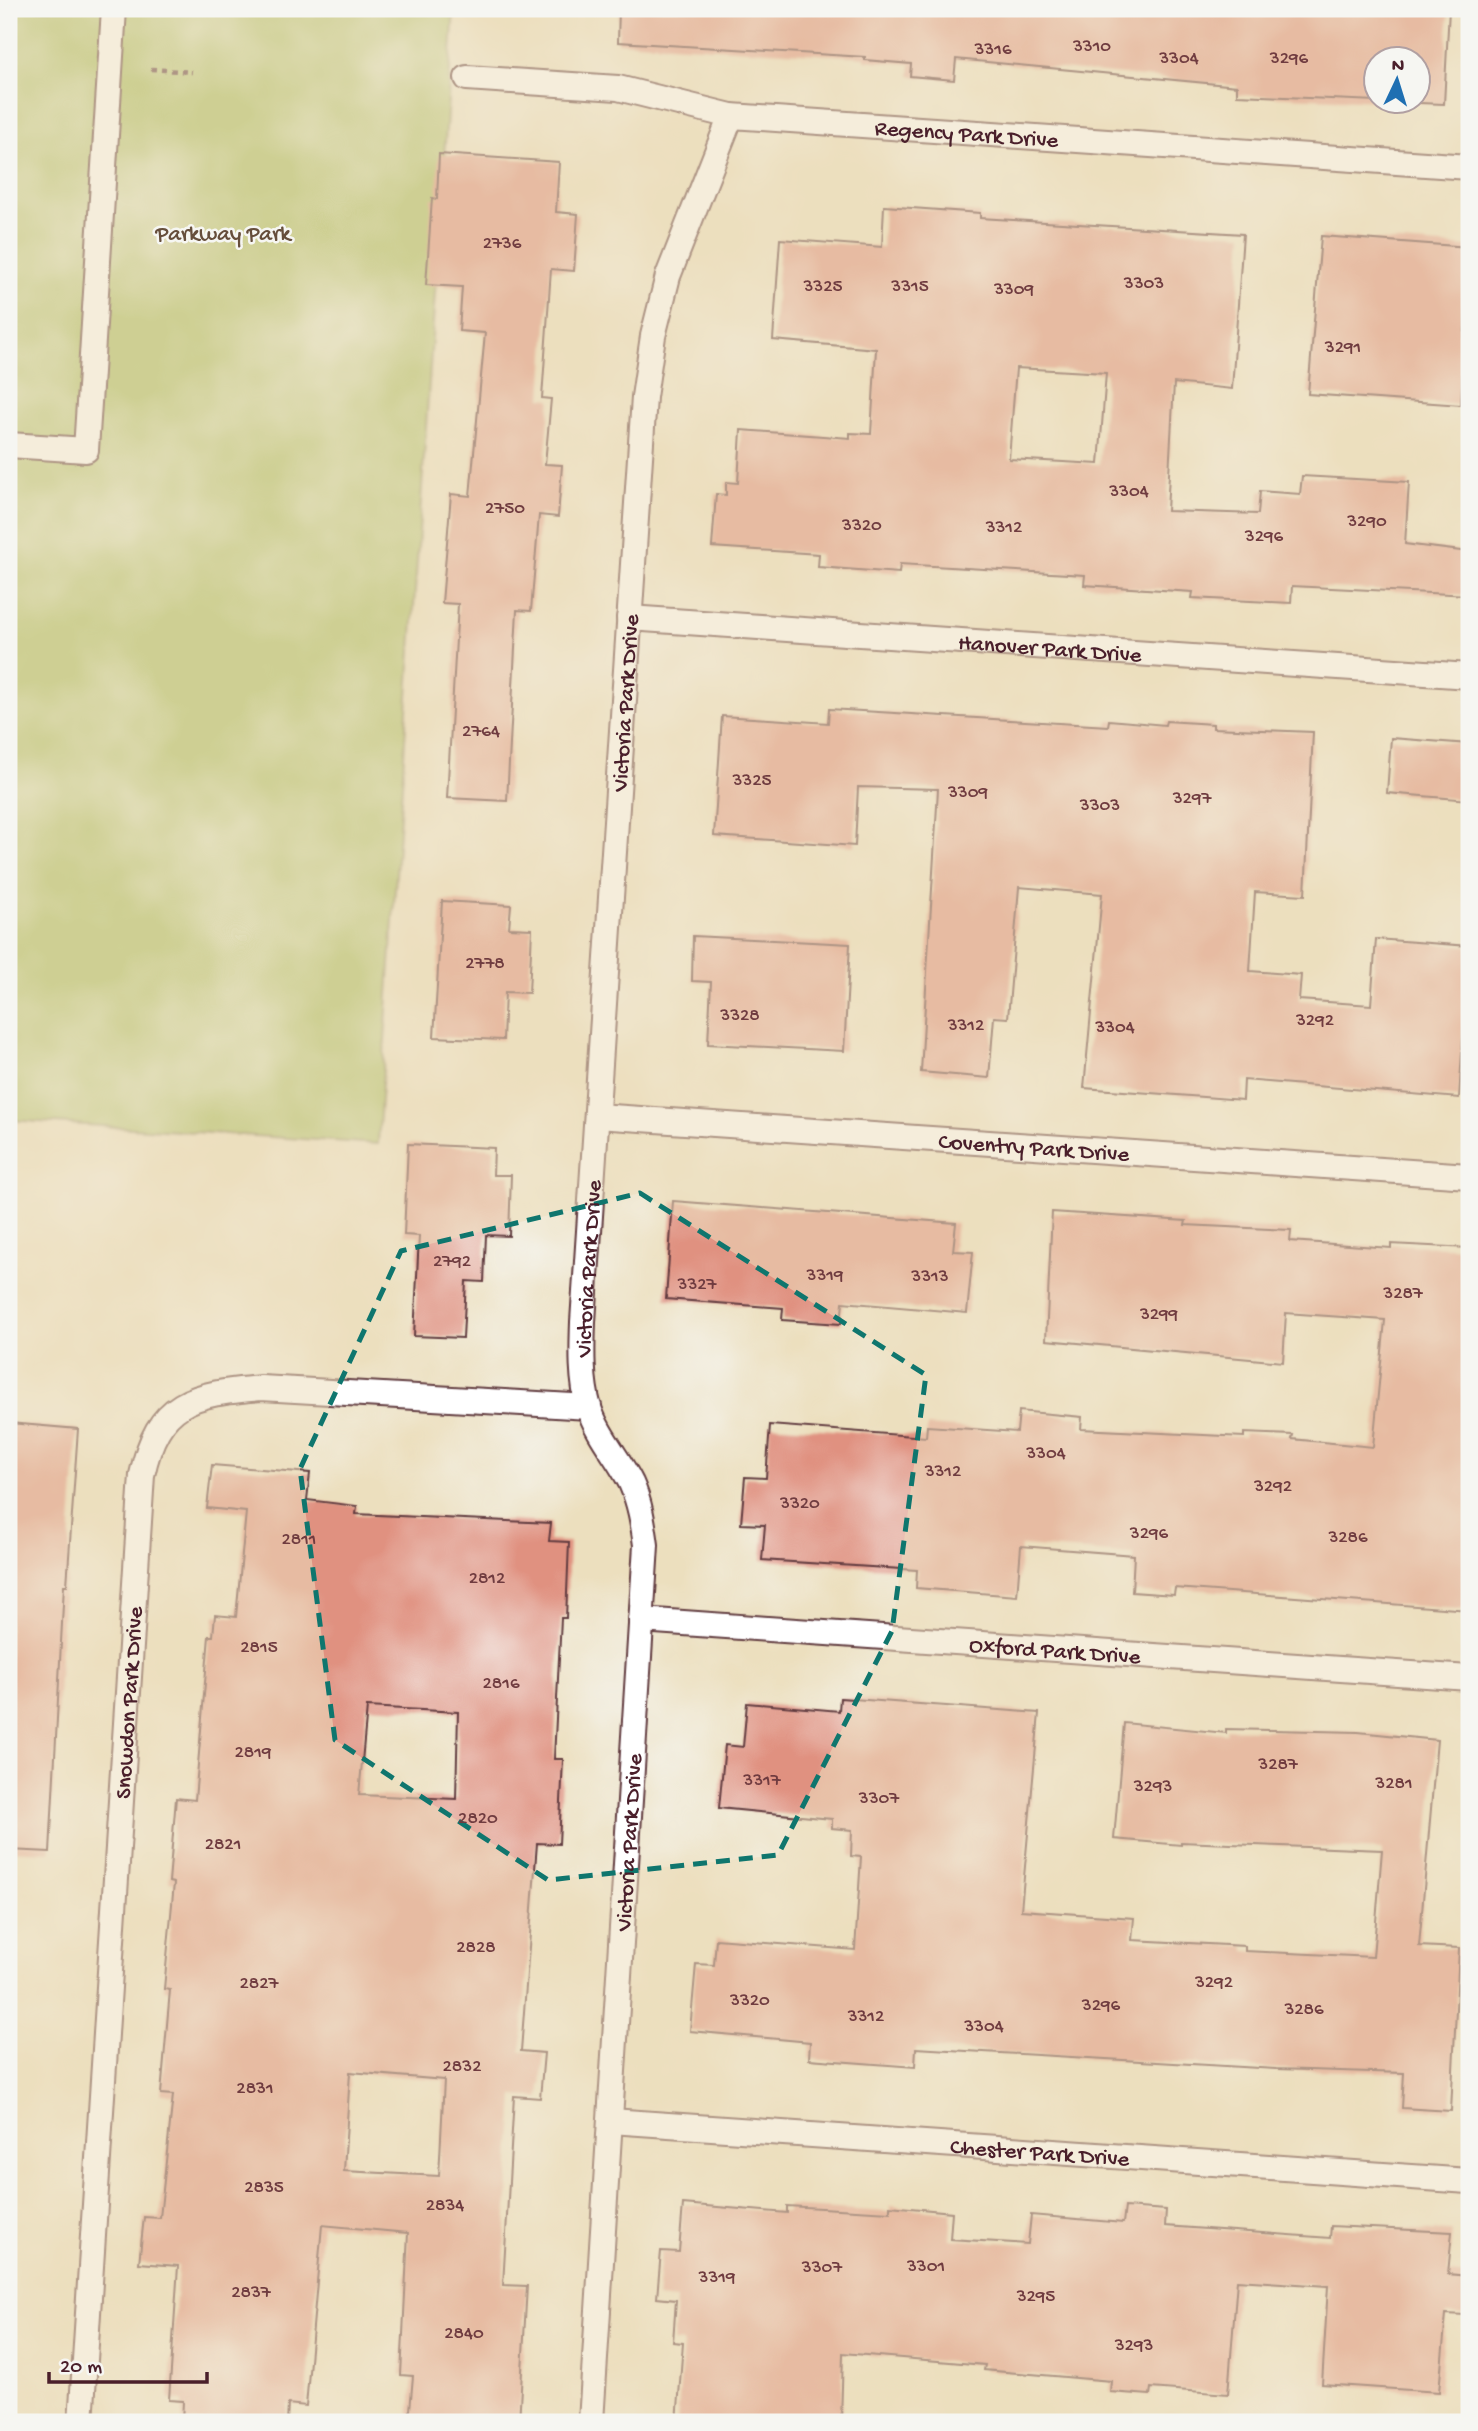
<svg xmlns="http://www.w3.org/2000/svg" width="1478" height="2431" font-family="'Gochi Hand',sans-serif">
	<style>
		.green { fill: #a9bd61; stroke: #7a6e46; stroke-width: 2 }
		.building { fill: #e09180; fill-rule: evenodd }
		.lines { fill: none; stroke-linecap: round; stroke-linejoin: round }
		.service-casing { stroke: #623c41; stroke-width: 28 }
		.path { stroke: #623c41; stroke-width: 4.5; stroke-dasharray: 5 5; stroke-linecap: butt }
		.service { stroke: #fff; stroke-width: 24 }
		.marked { fill: none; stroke: #0f766e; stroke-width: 5; stroke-dasharray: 14 9; stroke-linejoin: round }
		.labels { text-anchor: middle; stroke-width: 5; stroke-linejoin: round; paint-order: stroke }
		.number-label { font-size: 19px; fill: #703c40 }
		.street-label { font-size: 23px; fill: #4a1f2b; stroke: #f6f6f2 }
		.park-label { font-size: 23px; fill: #664e3b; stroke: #f6f6f2 }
	</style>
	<rect width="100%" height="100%" fill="#f6f6f2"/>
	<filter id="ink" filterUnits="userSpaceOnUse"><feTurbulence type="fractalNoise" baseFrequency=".0143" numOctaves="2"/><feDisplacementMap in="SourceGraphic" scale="14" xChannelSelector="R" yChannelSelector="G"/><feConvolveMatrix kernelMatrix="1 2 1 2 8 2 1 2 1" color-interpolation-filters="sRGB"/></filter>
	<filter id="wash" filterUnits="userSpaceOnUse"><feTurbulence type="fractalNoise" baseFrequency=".00686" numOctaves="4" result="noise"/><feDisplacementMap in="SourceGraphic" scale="28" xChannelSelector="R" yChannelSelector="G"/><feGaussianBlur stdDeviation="1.57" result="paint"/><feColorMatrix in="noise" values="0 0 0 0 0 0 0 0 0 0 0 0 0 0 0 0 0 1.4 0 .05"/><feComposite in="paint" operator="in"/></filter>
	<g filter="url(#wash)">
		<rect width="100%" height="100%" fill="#ecdfbe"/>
		<path class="green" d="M9 9H454L378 1144 9 1120Z"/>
		<g id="blocks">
			<path class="building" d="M619 9H1449L1444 104 1395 102H1418V60H1376V101L1237 95V86L956 59 954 80 910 76 911 64 865 60V57L618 42Z
				M439 154 559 162 556 212 578 214 574 271 551 269 542 398 551 399 545 464 562 465 558 517 539 515 531 611 517 610 507 801 447 798 458 604 442 603 451 494 470 496 485 333 459 331 462 287 426 285 432 198 437 199Z
				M884 206 980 213V218L1243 234 1232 389 1174 383 1167 511 1258 514 1260 491 1300 494 1302 476 1409 482 1405 544 1469 552V595L1292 586 1291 603 1192 598 1193 592 1084 585 1085 575 900 564 899 573 818 567 819 554 712 547 716 494 726 495V482L738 483 741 430 850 438V433L871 434 876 349 773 340 780 239 882 247ZM1016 368 1106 373 1099 464 1009 459Z
				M1321 236 1469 247 1461 405 1308 394Z
				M829 709 1108 726 1109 720 1165 725 1166 721 1213 724V728L1313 732 1305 895 1255 892 1250 971 1301 975 1299 1000 1371 1005 1376 939 1469 946 1459 1098 1244 1080 1243 1100 1084 1088 1102 894 1019 887 1008 1018 994 1017 989 1078 921 1072 938 789 858 787 855 846 714 836 722 716 828 723Z
				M1391 738 1469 744V800L1387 793Z
				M442 901 511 905 509 928 532 929 529 993 505 992 503 1040 434 1037Z
				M693 936 850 944 844 1051 708 1044 711 982 692 981Z
				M408 1144 494 1148 493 1175H511L509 1236 486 1235 484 1282 466 1281 463 1338 414 1336 419 1236 404 1235Z
				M673 1201 956 1223 953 1251 973 1252 967 1313 843 1302 841 1324 782 1320 783 1308 666 1299Z
				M1052 1212 1186 1221 1185 1225 1291 1230 1290 1241 1391 1248V1244L1469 1248V1610L1175 1588 1174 1595 1132 1592 1134 1555 1021 1546 1017 1596 916 1588 917 1570 762 1560 765 1525 741 1524 745 1477 766 1478 770 1425 926 1437 927 1426 1017 1432 1019 1411 1082 1417 1081 1429 1244 1437V1433L1293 1435 1292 1439 1373 1447 1385 1320 1286 1313 1283 1362 1046 1340Z
				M9 1423 78 1429 67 1585H64L50 1852 9 1850Z
				M212 1465 310 1473 307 1500 357 1506 356 1514 551 1523 549 1541 569 1542 566 1618H561L554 1759H563L559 1844 537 1843 521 2051 544 2053 540 2098 514 2096 503 2285 527 2286 519 2422H409L413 2376 401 2375 408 2233 322 2225 306 2406 288 2404 287 2422H182L183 2401 169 2400 178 2266 139 2263 144 2217 160 2218 173 2095 161 2094 170 1990 164 1989 174 1883 169 1882 176 1798 195 1800 209 1636H213L215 1615 236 1617 246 1512 207 1508ZM367 1707 458 1712 456 1799 359 1795ZM350 2072 444 2080 439 2176 344 2171Z
				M840 1698 1039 1713 1021 1910 1134 1918 1132 1940 1245 1946V1951L1373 1957 1382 1850 1181 1842V1845L1114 1839 1124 1723 1226 1733V1729L1358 1732 1437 1740 1419 1946 1459 1948 1451 2111 1402 2108 1404 2073 1276 2069 916 2048 915 2067 809 2059 810 2042 690 2031 696 1964 714 1965 716 1939 855 1950 861 1857 851 1856 852 1830 832 1828V1819L719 1808 725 1745 743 1747 747 1703 839 1711Z
				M683 2204 787 2213V2206L890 2212V2206L952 2212 950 2239 1028 2244 1031 2215 1123 2223 1125 2207 1166 2210 1165 2226 1330 2238 1331 2226 1452 2232 1448 2274 1468 2276 1465 2315 1446 2314 1439 2392 1322 2384 1328 2286 1237 2280 1228 2394 1151 2388 1150 2395 1110 2392 1111 2381 984 2370 985 2365 843 2353 841 2422H677L683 2343 673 2342 676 2300 657 2298 661 2251 679 2252Z"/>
		</g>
	</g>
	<g filter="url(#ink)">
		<use href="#blocks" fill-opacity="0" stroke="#623c41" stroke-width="2"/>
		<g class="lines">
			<defs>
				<g id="service">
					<path id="s1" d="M467 78 618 88 731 116 1469 167"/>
					<path d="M9 445 86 450 114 9"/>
					<path id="s2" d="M629 618 1469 676"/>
					<path id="s3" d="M597 1116 1469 1176"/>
					<path id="s4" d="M641 1620 1469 1678"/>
					<path id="s5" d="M611 2121 1469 2181"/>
					<path id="s6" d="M81 2422 142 1475C158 1400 192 1394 261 1388L589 1407"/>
					<path id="s7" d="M591 2422 646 1545C643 1523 640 1503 631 1483 618 1457 598 1436 589 1408 581 1380 582 1350 583 1322L644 397 653 336 668 276 731 116"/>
				</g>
			</defs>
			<use href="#service" class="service-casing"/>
			<path class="path" d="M151 69 192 72"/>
			<use href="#service" class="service"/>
		</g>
	</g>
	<path d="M0 0H1478V2431H0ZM640 1193 926 1375 892 1631 778 1855 548 1880 335 1740 300 1469 401 1251Z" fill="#ecdfbe" fill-opacity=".55" fill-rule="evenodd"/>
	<path class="marked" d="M640 1193 926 1375 892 1631 778 1855 548 1880 335 1740 300 1469 401 1251Z"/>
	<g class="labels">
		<g class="number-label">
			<text x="1092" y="51">3310</text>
			<text x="993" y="54">3316</text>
			<text x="1179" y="63">3304</text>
			<text x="1289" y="63">3296</text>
			<text x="502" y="248">2736</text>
			<text x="1144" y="288">3303</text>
			<text x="823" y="291">3325</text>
			<text x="910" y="291">3315</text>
			<text x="1014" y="294">3309</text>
			<text x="1343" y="352">3291</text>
			<text x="1129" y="496">3304</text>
			<text x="505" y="513">2750</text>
			<text x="1367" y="526">3290</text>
			<text x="862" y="530">3320</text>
			<text x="1004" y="532">3312</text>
			<text x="1264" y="541">3296</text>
			<text x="481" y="736">2764</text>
			<text x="752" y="785">3325</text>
			<text x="968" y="797">3309</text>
			<text x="1192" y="803">3297</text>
			<text x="1100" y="810">3303</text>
			<text x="485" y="968">2778</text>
			<text x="740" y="1020">3328</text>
			<text x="1315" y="1025">3292</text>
			<text x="966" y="1030">3312</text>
			<text x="1115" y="1032">3304</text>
			<text x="452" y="1266">2792</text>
			<text x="825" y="1280">3319</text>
			<text x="930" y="1281">3313</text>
			<text x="697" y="1289">3327</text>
			<text x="1403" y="1298">3287</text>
			<text x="1159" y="1319">3299</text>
			<text x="1046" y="1458">3304</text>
			<text x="943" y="1476">3312</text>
			<text x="1273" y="1491">3292</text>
			<text x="800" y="1508">3320</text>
			<text x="1149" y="1538">3296</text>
			<text x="1348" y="1542">3286</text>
			<text x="299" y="1544">2811</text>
			<text x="487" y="1583">2812</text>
			<text x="259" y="1652">2815</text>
			<text x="501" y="1688">2816</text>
			<text x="253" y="1757">2819</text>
			<text x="1278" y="1769">3287</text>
			<text x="762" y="1785">3317</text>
			<text x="1394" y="1788">3281</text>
			<text x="1153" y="1791">3293</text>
			<text x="879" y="1803">3307</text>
			<text x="478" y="1823">2820</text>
			<text x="223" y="1849">2821</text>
			<text x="476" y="1952">2828</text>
			<text x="1214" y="1987">3292</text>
			<text x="259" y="1988">2827</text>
			<text x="750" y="2005">3320</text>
			<text x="1101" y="2010">3296</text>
			<text x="1304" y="2014">3286</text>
			<text x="866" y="2021">3312</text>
			<text x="984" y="2031">3304</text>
			<text x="462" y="2071">2832</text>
			<text x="255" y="2093">2831</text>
			<text x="264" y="2192">2835</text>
			<text x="445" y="2210">2834</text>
			<text x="926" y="2271">3301</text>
			<text x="822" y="2272">3307</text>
			<text x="717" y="2282">3319</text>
			<text x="251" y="2297">2837</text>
			<text x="1036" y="2301">3295</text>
			<text x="464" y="2338">2840</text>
			<text x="1134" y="2350">3293</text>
		</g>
		<g class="street-label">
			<text dy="8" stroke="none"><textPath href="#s1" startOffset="504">Regency Park Drive</textPath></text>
			<text dy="8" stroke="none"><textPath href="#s2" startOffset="422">Hanover Park Drive</textPath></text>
			<text dy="8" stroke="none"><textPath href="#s7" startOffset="1736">Victoria Park Drive</textPath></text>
			<text dy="8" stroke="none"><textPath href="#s3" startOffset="438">Coventry Park Drive</textPath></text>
			<text dy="8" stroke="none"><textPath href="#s7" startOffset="1169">Victoria Park Drive</textPath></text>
			<text dy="8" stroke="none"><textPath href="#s4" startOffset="415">Oxford Park Drive</textPath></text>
			<text dy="8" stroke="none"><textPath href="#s6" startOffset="721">Snowdon Park Drive</textPath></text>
			<text dy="8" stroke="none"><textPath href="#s7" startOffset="581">Victoria Park Drive</textPath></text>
			<text dy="8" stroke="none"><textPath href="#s5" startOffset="430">Chester Park Drive</textPath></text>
		</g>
		<g class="park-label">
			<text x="223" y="240">Parkway Park</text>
		</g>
	</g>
	<rect width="1478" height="2431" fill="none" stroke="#f6f6f2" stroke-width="35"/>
	<g transform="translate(1397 80) rotate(4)"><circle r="33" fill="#f6f6f2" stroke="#b1a0a2" stroke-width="2"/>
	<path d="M0-5L12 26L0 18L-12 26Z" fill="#1f6fb2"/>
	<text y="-10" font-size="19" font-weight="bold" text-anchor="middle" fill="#4a1f2b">N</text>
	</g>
	<path d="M49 2372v10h158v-10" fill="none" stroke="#4a1f2b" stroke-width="3.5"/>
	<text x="60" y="2372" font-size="21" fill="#4a1f2b" stroke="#f6f6f2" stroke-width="5" paint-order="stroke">20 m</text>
</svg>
